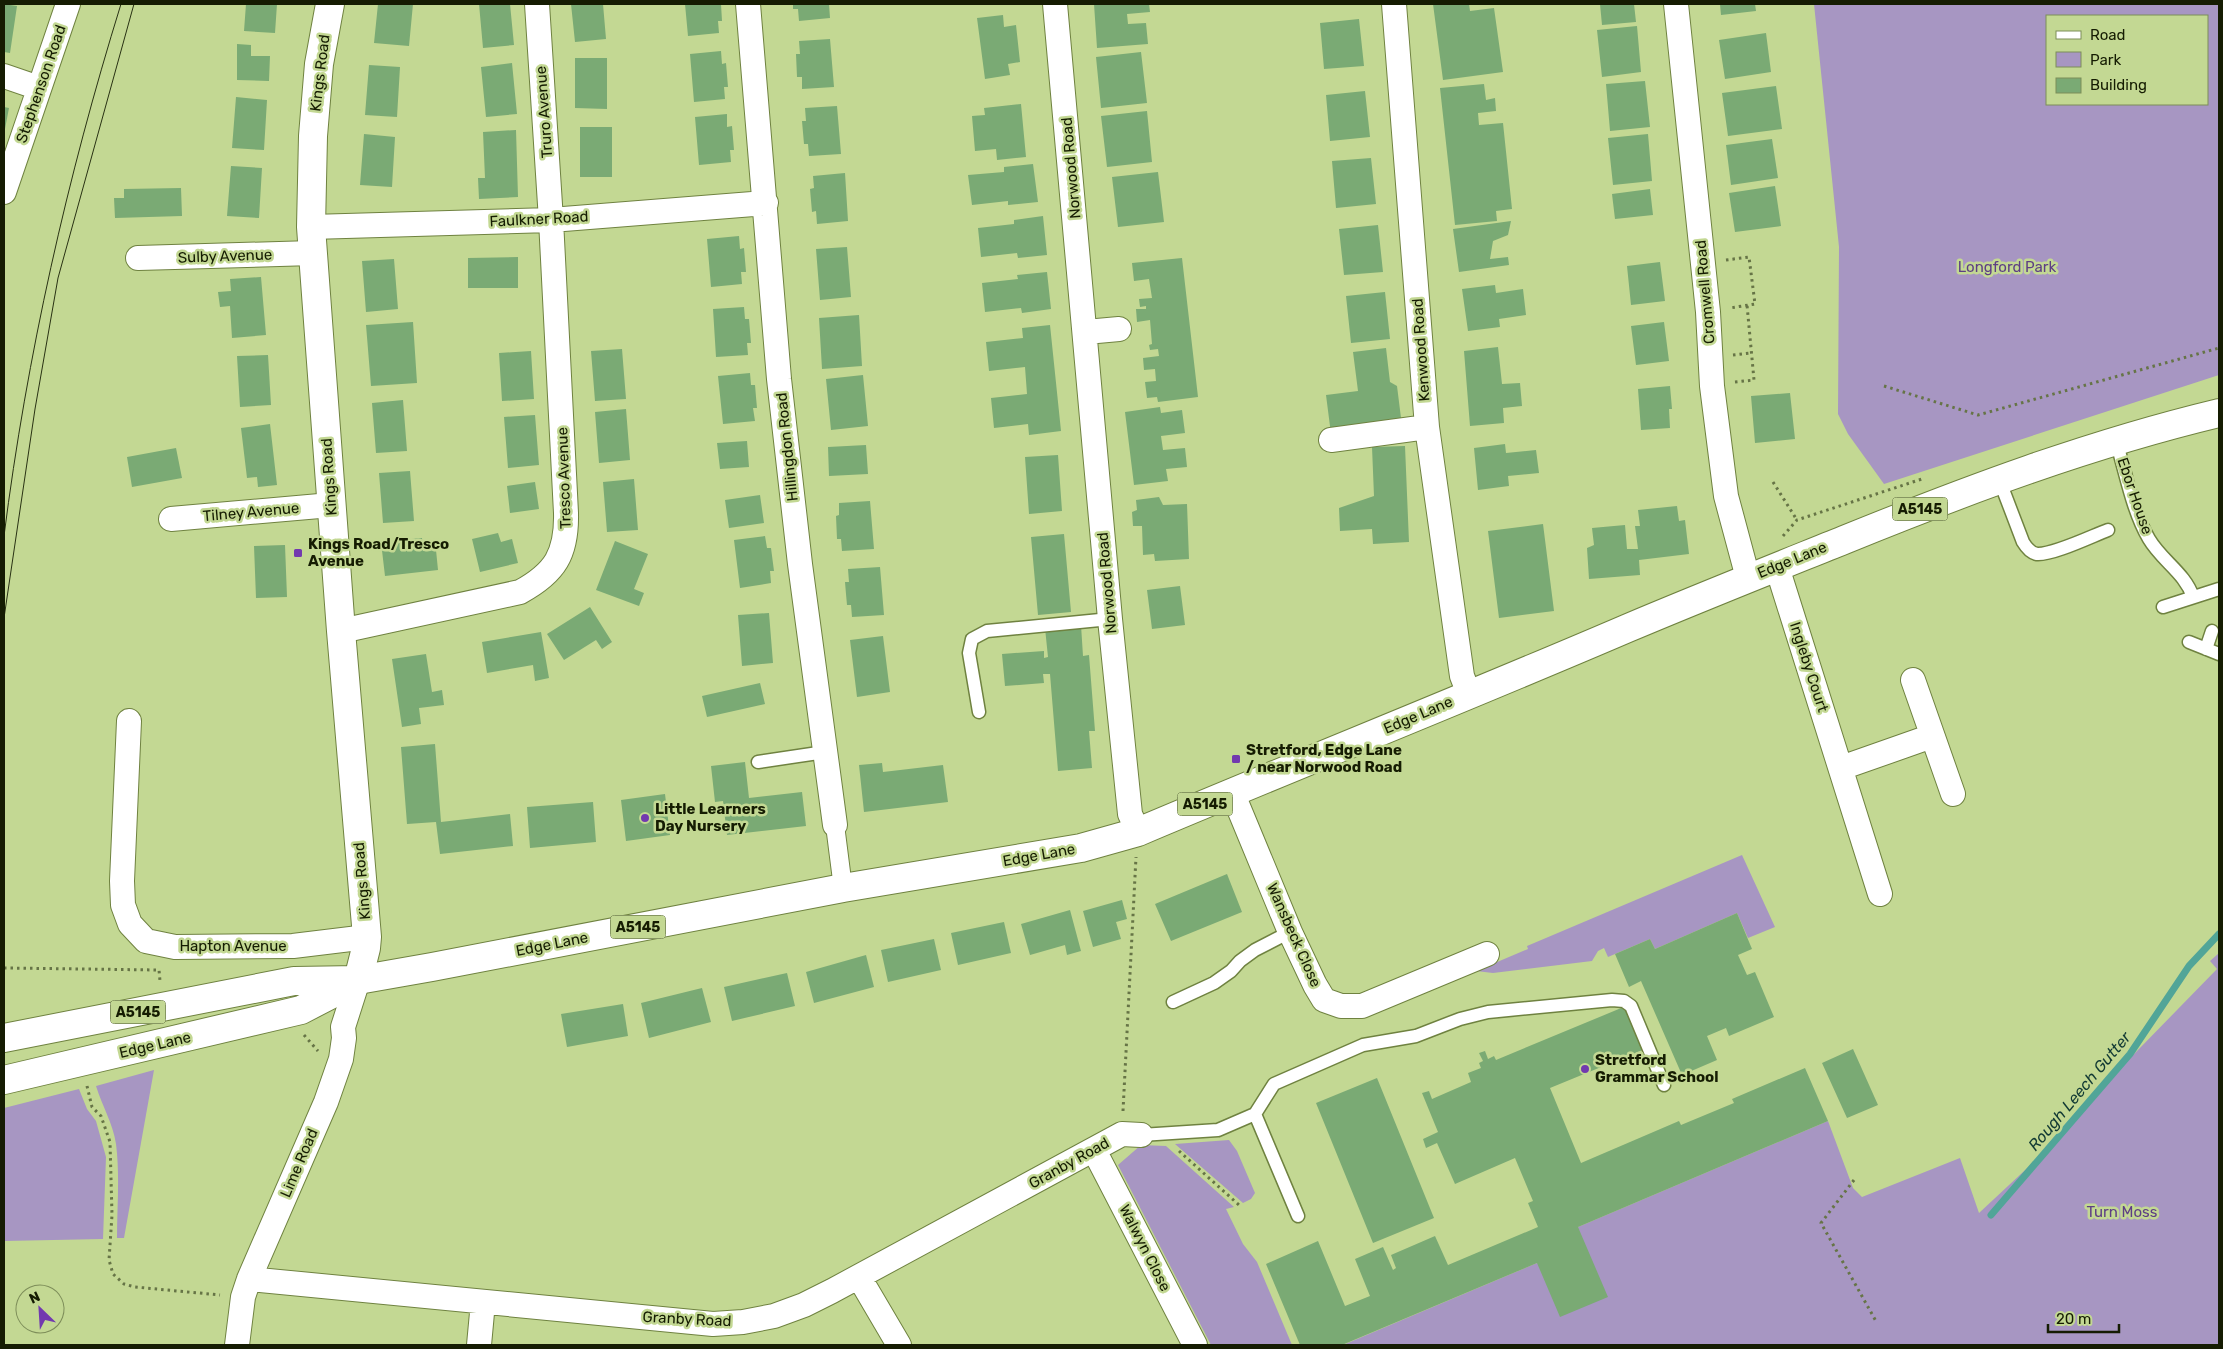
<svg xmlns="http://www.w3.org/2000/svg" width="2223" height="1349" font-family="Rubik,sans-serif">
	<style>
		.green { fill: #a796c2; fill-rule: evenodd }
		.lines { fill: none; stroke-linecap: round; stroke-linejoin: round }
		.stream { stroke: #51a598; stroke-width: 7 }
		.building { fill: #7aaa74 }
		.service-casing { stroke: #6f8240; stroke-width: 15 }
		.pedestrian-casing { stroke: #6f8240; stroke-width: 20 }
		.minor-casing { stroke: #6f8240; stroke-width: 26 }
		.tertiary-casing { stroke: #6f8240; stroke-width: 30 }
		.trunk-casing { stroke: #6f8240; stroke-width: 30 }
		.path { stroke: #667446; stroke-width: 3; stroke-dasharray: 2.5 4; stroke-linecap: butt }
		.service { stroke: #fff; stroke-width: 12 }
		.pedestrian { stroke: #fff; stroke-width: 18 }
		.minor { stroke: #fff; stroke-width: 24 }
		.tertiary { stroke: #fff; stroke-width: 28 }
		.trunk { stroke: #fff; stroke-width: 28 }
		.tram { stroke: #293213; stroke-width: 1 }
		.poi-dot { fill: #7239af; stroke: #c3d893; stroke-width: 2 }
		.labels { text-anchor: middle; stroke-width: 5; stroke-linejoin: round; paint-order: stroke }
		.shield { fill: #c3d893; stroke: #49542e; stroke-width: 1 }
		.shield-label { font-size: 14px; font-weight: bold; fill: #151c02 }
		.street-label { font-size: 15px; fill: #151c02; stroke: #c3d893 }
		.park-label { font-size: 15px; fill: #5d3e84; stroke: #c3d893 }
		.poi-label { font-size: 15px; font-weight: bold; fill: #151c02; stroke: #c3d893; text-anchor: start }
		.water-label { font-size: 16px; font-style: italic; fill: #123a34; stroke: #c3d893 }
	</style>
	<rect width="100%" height="100%" fill="#c3d893"/>
	<path class="green" d="M1814 4H2219V375L1884 484 1848 434 1838 414 1839 247ZM2207 16V104H2047V16Z
		M1742 855 1775 927 1748 938 1737 913 1655 949 1650 939 1608 957 1604 948 1598 951 1592 961 1493 973 1476 971 1528 949 1527 946Z
		M2219 953V1345H1343L1537 1263 1578 1227 1828 1121 1853 1188 1862 1197 1960 1158 1979 1213 2050 1147 2098 1091 2217 969 2210 961Z
		M154 1070 124 1238H117C117 1207 120 1175 116 1144 113 1123 102 1106 96 1086Z
		M79 1089 87 1109 96 1121 106 1157 103 1239 4 1241V1108Z
		M1229 1140 1237 1151 1255 1193 1251 1199 1243 1203 1175 1144Z
		M1141 1145 1166 1146 1234 1207 1226 1209 1243 1244 1257 1262 1292 1345H1211L1118 1165Z"/>
	<g class="lines">
		<path class="stream" d="M1991 1215 2130 1054 2189 966 2219 934"/>
	</g>
	<path class="building" d="M4 4 17 6 10 53 4 52Z
		M246 4H277L275 33 244 31Z
		M378 4H413L409 46 374 43Z
		M479 4H510L514 45 483 48Z
		M571 4H603L606 39 575 42Z
		M685 4H721L722 21H718L719 33 688 36Z
		M793 4H829L830 18 799 21 798 9H793Z
		M1094 4H1149L1150 12 1127 14 1128 24 1146 23 1148 44 1097 48Z
		M1433 4H1469L1470 11 1494 8 1503 72 1443 80Z
		M1600 4H1634L1636 22 1602 25Z
		M1720 4H1755L1756 11 1721 15Z
		M1003 15 1004 27 1016 25 1020 62 1008 64 1010 75 985 79 977 18Z
		M1359 19 1364 66 1324 69 1320 23Z
		M1637 26 1641 72 1602 77 1597 30Z
		M1766 33 1771 72 1725 79 1719 40Z
		M830 39 834 87 802 89V77H797L796 54H800L799 41Z
		M237 44 251 45V56H270L269 81 237 80Z
		M721 51 722 64 726 63 728 87H724L725 99 694 102 690 54Z
		M1141 52 1147 103 1101 108 1096 57Z
		M575 58H607V109L575 108Z
		M512 63 517 114 486 117 481 67Z
		M369 65 400 67 397 117 365 115Z
		M1645 81 1650 127 1610 131 1606 84Z
		M1484 84 1486 100 1495 98 1496 111 1478 113 1479 125 1503 123 1512 209 1496 211 1497 221 1455 225 1440 88Z
		M1776 86 1782 129 1728 136 1722 93Z
		M1365 91 1370 137 1330 141 1326 95Z
		M236 97 267 100 264 150 232 148Z
		M1021 104 1026 157 997 160 996 149 975 151 972 116 985 115 984 108Z
		M837 106 841 154 809 156 808 144H804L802 121H806L805 108Z
		M4 107 9 108 5 129 4 128Z
		M1147 111 1152 162 1107 167 1101 116Z
		M727 114V127L732 126 734 150H730L731 162 699 165 695 117Z
		M580 127H612V177H580Z
		M516 130 518 197 479 199 478 178H485L483 132Z
		M364 134 395 137 392 187 360 185Z
		M1648 134 1652 181 1613 185 1608 138Z
		M1772 139 1778 178 1731 185 1726 145Z
		M1371 158 1376 204 1336 208 1332 161Z
		M1033 164 1038 202 1008 205V201L972 205 968 175 1004 172V167Z
		M231 166 262 168 259 218 227 216Z
		M1158 172 1164 222 1118 227 1112 177Z
		M845 173 848 221 817 224 816 211 812 212 810 189 814 188 813 176Z
		M1775 186 1781 226 1735 232 1729 193Z
		M181 188 182 216 115 218 114 198H124V189Z
		M1650 189 1653 215 1615 219 1612 194Z
		M1043 216 1047 255 1018 258 1017 253 981 257 978 228 1014 224V220Z
		M1511 221 1508 235 1493 241 1490 259 1508 257 1509 265 1459 272 1453 229Z
		M1378 225 1383 272 1344 275 1339 229Z
		M739 236 740 249 744 248 746 272H741L742 284 711 287 707 239Z
		M847 247 851 297 820 300 816 249Z
		M518 257V288H468V258Z
		M1182 258 1198 397 1158 402 1157 397 1147 398 1145 382 1156 381 1155 369 1144 370 1143 358 1159 356 1158 349 1150 350 1149 345 1152 344 1150 320 1137 322 1136 309H1146V306L1140 307 1139 299 1152 298 1149 279 1134 281 1132 263Z
		M394 259 398 309 366 312 362 261Z
		M1660 262 1665 301 1631 305 1627 266Z
		M1047 272 1051 309 1022 313 1021 308 985 312 982 283 1018 279 1017 275Z
		M261 277 266 335 232 338 230 306 220 307 218 292 231 291 230 279Z
		M1495 285 1496 293 1523 289 1526 315 1499 319 1500 327 1468 331 1462 289Z
		M1385 292 1390 339 1351 343 1346 296Z
		M744 307 745 319H749L751 343H747L748 355 716 357 713 309Z
		M859 315 862 366 822 369 819 318Z
		M413 322 417 383 371 386 366 325Z
		M1664 322 1669 361 1636 365 1631 326Z
		M1050 325 1061 431 1029 435 1028 424 994 428 991 398 1027 394 1025 367 989 371 986 342 1023 338 1022 328Z
		M1498 347 1502 384 1520 383 1522 406 1503 408 1504 423 1470 426 1464 351Z
		M1386 348 1390 382 1397 386 1402 426 1331 434 1326 395 1358 391 1353 352Z
		M622 349 626 399 595 401 591 351Z
		M531 351 534 399 502 401 499 353Z
		M268 355 271 405 240 407 237 356Z
		M750 373 751 385H755L756 397 757 408H753L755 421 723 424 718 376Z
		M863 375 868 426 831 430 826 379Z
		M1670 386 1672 409H1669L1670 428 1641 430 1638 389Z
		M1790 393 1795 439 1755 443 1751 396Z
		M403 400 407 451 376 453 372 403Z
		M1160 407 1161 413 1182 410 1185 433 1161 436 1163 450 1185 448 1187 467 1166 469 1168 481 1134 485 1125 412Z
		M626 409 630 460 599 463 595 412Z
		M535 415 539 465 508 468 504 417Z
		M270 424 277 485 258 487 257 477 247 478 241 428Z
		M747 441 749 467 720 469 717 443Z
		M1505 444 1506 453 1536 450 1539 473 1508 476 1509 486 1478 490 1474 448Z
		M866 445 868 474 829 476 828 447Z
		M1405 446 1409 542 1373 544 1372 529 1340 531 1339 508 1374 496 1372 447Z
		M176 448 182 478 132 487 127 457Z
		M1058 455 1062 511 1029 514 1025 457Z
		M410 471 414 521 383 523 379 473Z
		M634 479 638 530 607 532 603 482Z
		M535 482 539 509 510 513 507 486Z
		M760 495 764 523 729 528 725 500Z
		M1159 497 1163 505 1187 504 1189 559 1155 561 1154 554 1143 555 1142 526H1133L1132 512 1137 510 1136 500Z
		M870 501 874 549 842 551 841 539H837L836 516 839 515V503Z
		M1677 506 1679 521 1685 520 1689 554 1639 560 1640 575 1589 579 1587 548 1594 545 1592 528 1625 525 1627 549H1638L1635 526H1640L1638 510Z
		M1543 524 1554 611 1499 618 1488 531Z
		M498 533 501 542 512 539 518 563 480 572 472 539Z
		M1064 534 1071 612 1038 615 1031 537Z
		M765 536 767 548H771L774 571H770L771 583 740 588 734 540Z
		M422 538 423 551 436 550 438 570 385 576 381 542Z
		M615 541 648 554 634 589 644 593 639 606 596 590Z
		M285 545 287 597 256 598 254 546Z
		M880 567 884 615 852 617 851 605H847L846 594 845 582H849L848 569Z
		M1180 586 1185 625 1152 629 1147 590Z
		M590 607 612 642 602 649 596 640 564 660 547 634Z
		M769 613 773 663 742 666 738 615Z
		M1081 625 1083 656 1089 655 1095 731H1089L1092 768 1058 771 1050 674H1043L1044 683 1005 686 1002 654 1044 651V658L1048 657 1045 628Z
		M541 632 549 678 535 681 533 665 487 673 482 642Z
		M883 636 890 692 857 697 850 640Z
		M426 654 432 692 442 690 444 705 419 708 421 724 402 727 392 659Z
		M760 683 765 704 707 717 702 696Z
		M435 744 441 822 510 814 513 846 440 854 436 822 407 824 401 747Z
		M745 762 749 798 802 792 806 826 727 835 723 801 715 802 711 766Z
		M882 763 883 772 943 765 948 802 864 812 859 765Z
		M665 794 670 835 626 841 621 800Z
		M593 802 596 842 530 848 527 807Z
		M1227 874 1242 912 1171 941 1155 904Z
		M1122 900 1127 919 1116 922 1121 939 1093 947 1083 911Z
		M1070 910 1081 951 1067 955 1065 945 1030 955 1021 924Z
		M1737 913 1752 949 1738 955 1747 975 1755 972 1774 1017 1729 1036 1726 1028 1707 1036 1717 1060 1682 1075 1641 981 1629 987 1615 954 1650 939 1655 949Z
		M1004 922 1011 953 958 965 951 933Z
		M934 939 941 970 888 982 881 950Z
		M866 955 874 987 814 1003 806 972Z
		M787 973 795 1006 732 1021 724 987Z
		M702 988 711 1022 649 1038 641 1003Z
		M623 1004 628 1036 567 1047 561 1014Z
		M1626 1006 1645 1049 1550 1088 1581 1163 1679 1121 1681 1125 1734 1103 1732 1099 1805 1068 1828 1121 1578 1227 1608 1297 1560 1317 1537 1263 1342 1345H1300L1266 1264 1318 1241 1345 1306 1370 1296 1355 1259 1383 1247 1393 1270 1396 1268 1391 1255 1435 1236 1448 1265 1538 1227 1528 1203 1533 1201 1515 1158 1455 1184 1437 1143 1426 1148 1423 1139 1438 1132 1422 1093 1429 1091 1432 1099 1471 1082 1468 1073 1481 1068 1479 1063 1483 1061 1479 1053 1485 1051 1488 1059 1494 1056 1496 1060Z
		M1853 1049 1878 1105 1847 1118 1822 1063Z
		M1377 1078 1434 1218 1373 1243 1316 1103Z"/>
	<g class="lines">
		<defs>
			<path id="service" d="M2116 441C2126 473 2132 510 2149 539 2162 561 2185 573 2193 597
				M1999 479 2023 542C2026 547 2031 553 2037 554 2053 555 2092 536 2108 530
				M2163 607 2219 589
				M2189 642 2219 654
				M2206 649 2212 631
				M979 712 969 653 972 639 987 631 1110 619
				M758 762 825 752
				M1173 1002 1214 983 1231 971 1240 961 1255 950 1290 932
				M1255 1114 1298 1216
				M1141 1135 1218 1130 1255 1114 1274 1084 1363 1045 1416 1036 1460 1019 1488 1012 1612 1000 1624 1001 1631 1006 1664 1085"/>
			<path id="pedestrian" d="M835 825 843 888"/>
			<path id="minor" d="M748 4 779 379 800 564 835 825
				M1055 4 1110 619 1130 814 1138 832
				M1394 4 1427 427 1462 676 1469 694
				M1676 4 1708 312 1712 386 1726 496 1748 578
				M4 76 39 88
				M4 192 68 4
				M311 227 551 220 766 203
				M138 258 313 253
				M1086 332 1119 329
				M1331 440 1427 427
				M171 519 331 505
				M1777 567 1880 894
				M341 631 520 592C555 573 567 554 566 513L551 220 537 4
				M1913 680 1953 794
				M129 721 122 881 123 905 130 924 146 941 175 947 293 946 367 937
				M1841 768 1932 736
				M1232 792 1290 932 1315 985 1324 1000 1341 1006H1362L1487 954
				M1094 1150 1195 1345
				M859 1277 899 1345
				M249 1279 713 1324 743 1322 774 1316 804 1305 832 1291 1122 1134 1141 1135
				M237 1345 243 1297 249 1279 326 1102 341 1059 344 1038 343 1027 358 980
				M479 1345 483 1302"/>
			<path id="tertiary" d="M330 4 319 64 313 136 311 227 341 631 367 937 366 948 358 980"/>
			<path id="trunk" d="M4 1038 294 981 358 980 432 967 843 888 1081 848 1138 832C1301 763 1465 698 1628 628 1699 598 1772 569 1844 540 1967 490 2090 444 2219 413
				M4 1080 301 1010 355 982"/>
		</defs>
		<use href="#service" class="service-casing"/>
		<use href="#pedestrian" class="pedestrian-casing"/>
		<use href="#minor" class="minor-casing"/>
		<use href="#tertiary" class="tertiary-casing"/>
		<use href="#trunk" class="trunk-casing"/>
		<path class="path" d="M1726 260 1749 257 1755 304 1730 308
			M1733 355 1751 353
			M1735 382 1754 380 1747 305
			M1884 386 1978 415 2219 348
			M1773 482 1797 520
			M1783 536 1797 520 1925 478
			M4 968 159 970 160 981
			M304 1035 318 1051
			M87 1086 92 1107 101 1116 110 1142 112 1215 109 1260 113 1274 124 1284 135 1287 220 1295
			M1123 1111 1136 857
			M1179 1151 1239 1205
			M1854 1180 1821 1223 1877 1323"/>
		<use href="#service" class="service"/>
		<use href="#pedestrian" class="pedestrian"/>
		<use href="#minor" class="minor"/>
		<use href="#tertiary" class="tertiary"/>
		<use href="#trunk" class="trunk"/>
		<path class="tram" d="M4 536C27 355 67 178 121 4
			M4 618 35 409 58 278 134 4"/>
	</g>
	<g class="poi-dot">
		<rect x="293" y="548" width="10" height="10" rx="2.5"/>
		<rect x="1231" y="754" width="10" height="10" rx="2.5"/>
		<circle cx="645" cy="818" r="5"/>
		<circle cx="1585" cy="1069" r="5"/>
	</g>
	<g class="labels">
		<g class="shield">
			<rect x="1892.5" y="497.5" width="55" height="23" rx="4"/>
			<rect x="1177.5" y="792.5" width="55" height="23" rx="4"/>
			<rect x="610.5" y="915.5" width="55" height="23" rx="4"/>
			<rect x="110.5" y="1000.5" width="55" height="23" rx="4"/>
		</g>
		<g class="shield-label">
			<text x="1920" y="514">A5145</text>
			<text x="1205" y="809">A5145</text>
			<text x="638" y="932">A5145</text>
			<text x="138" y="1017">A5145</text>
		</g>
		<g class="street-label">
			<text transform="translate(320 73) rotate(-83)" y="5">Kings Road</text>
			<text transform="translate(41 84) rotate(-71)" y="5">Stephenson Road</text>
			<text transform="translate(544 112) rotate(-94)" y="5">Truro Avenue</text>
			<text transform="translate(1071 168) rotate(-95)" y="5">Norwood Road</text>
			<text transform="translate(539 219) rotate(-3)" y="5">Faulkner Road</text>
			<text transform="translate(225 256) rotate(-2)" y="5">Sulby Avenue</text>
			<text transform="translate(1705 292) rotate(-95)" y="5">Cromwell Road</text>
			<text transform="translate(1421 350) rotate(-94)" y="5">Kenwood Road</text>
			<text transform="translate(787 447) rotate(-96)" y="5">Hillingdon Road</text>
			<text transform="translate(329 477) rotate(-94)" y="5">Kings Road</text>
			<text transform="translate(564 478) rotate(-92)" y="5">Tresco Avenue</text>
			<text transform="translate(2135 496) rotate(71)" y="5">Ebor House</text>
			<text transform="translate(251 512) rotate(-5)" y="5">Tilney Avenue</text>
			<text transform="translate(1792 560) rotate(-22)" y="5">Edge Lane</text>
			<text transform="translate(1107 583) rotate(-95)" y="5">Norwood Road</text>
			<text transform="translate(1809 667) rotate(72)" y="5">Ingleby Court</text>
			<text transform="translate(1418 715) rotate(-23)" y="5">Edge Lane</text>
			<text transform="translate(1039 855) rotate(-10)" y="5">Edge Lane</text>
			<text transform="translate(362 881) rotate(-95)" y="5">Kings Road</text>
			<text transform="translate(1294 935) rotate(66)" y="5">Wansbeck Close</text>
			<text transform="translate(552 944) rotate(-11)" y="5">Edge Lane</text>
			<text x="233" y="951">Hapton Avenue</text>
			<text transform="translate(155 1045) rotate(-13)" y="5">Edge Lane</text>
			<text transform="translate(299 1163) rotate(-67)" y="5">Lime Road</text>
			<text transform="translate(1069 1163) rotate(-29)" y="5">Granby Road</text>
			<text transform="translate(1145 1248) rotate(63)" y="5">Walwyn Close</text>
			<text transform="translate(687 1319) rotate(3)" y="5">Granby Road</text>
		</g>
		<g class="park-label">
			<text x="2007" y="272">Longford Park</text>
			<text x="2122" y="1217">Turn Moss</text>
		</g>
		<g class="poi-label">
			<text x="308" y="549">Kings Road/Tresco<tspan x="308" dy="17">Avenue</tspan></text>
			<text x="1246" y="755">Stretford, Edge Lane<tspan x="1246" dy="17">/ near Norwood Road</tspan></text>
			<text x="655" y="814">Little Learners<tspan x="655" dy="17">Day Nursery</tspan></text>
			<text x="1595" y="1065">Stretford<tspan x="1595" dy="17">Grammar School</tspan></text>
		</g>
		<g class="water-label">
			<text transform="translate(2079 1091) rotate(-50)" y="6">Rough Leech Gutter</text>
		</g>
	</g>
	<rect width="2223" height="1349" fill="none" stroke="#151c02" stroke-width="10"/>
	<rect x="2046" y="15" width="162" height="90" fill="#c3d893" stroke="#7d8d59"/>
	<rect x="2056" y="31" width="25" height="8" fill="#ffffff" stroke="#7d8d59"/>
	<text x="2090" y="40" font-size="15" fill="#151c02">Road</text>
	<rect x="2056" y="52" width="25" height="15" fill="#a796c2" stroke="#7d8d59"/>
	<text x="2090" y="65" font-size="15" fill="#151c02">Park</text>
	<rect x="2056" y="78" width="25" height="15" fill="#7aaa74" stroke="#7d8d59"/>
	<text x="2090" y="90" font-size="15" fill="#151c02">Building</text>
	<g transform="translate(40 1309) rotate(335)"><circle r="24" fill="#c3d893" stroke="#7d8d59"/>
	<path d="M0-4L9 19L0 12L-9 19Z" fill="#7239af"/>
	<text y="-8" font-size="14" font-weight="bold" text-anchor="middle" fill="#151c02">N</text>
	</g>
	<path d="M2048 1324v8h71v-8" fill="none" stroke="#151c02" stroke-width="2.5"/>
	<text x="2056" y="1324" font-size="15" fill="#151c02" stroke="#c3d893" stroke-width="4" paint-order="stroke">20 m</text>
</svg>
